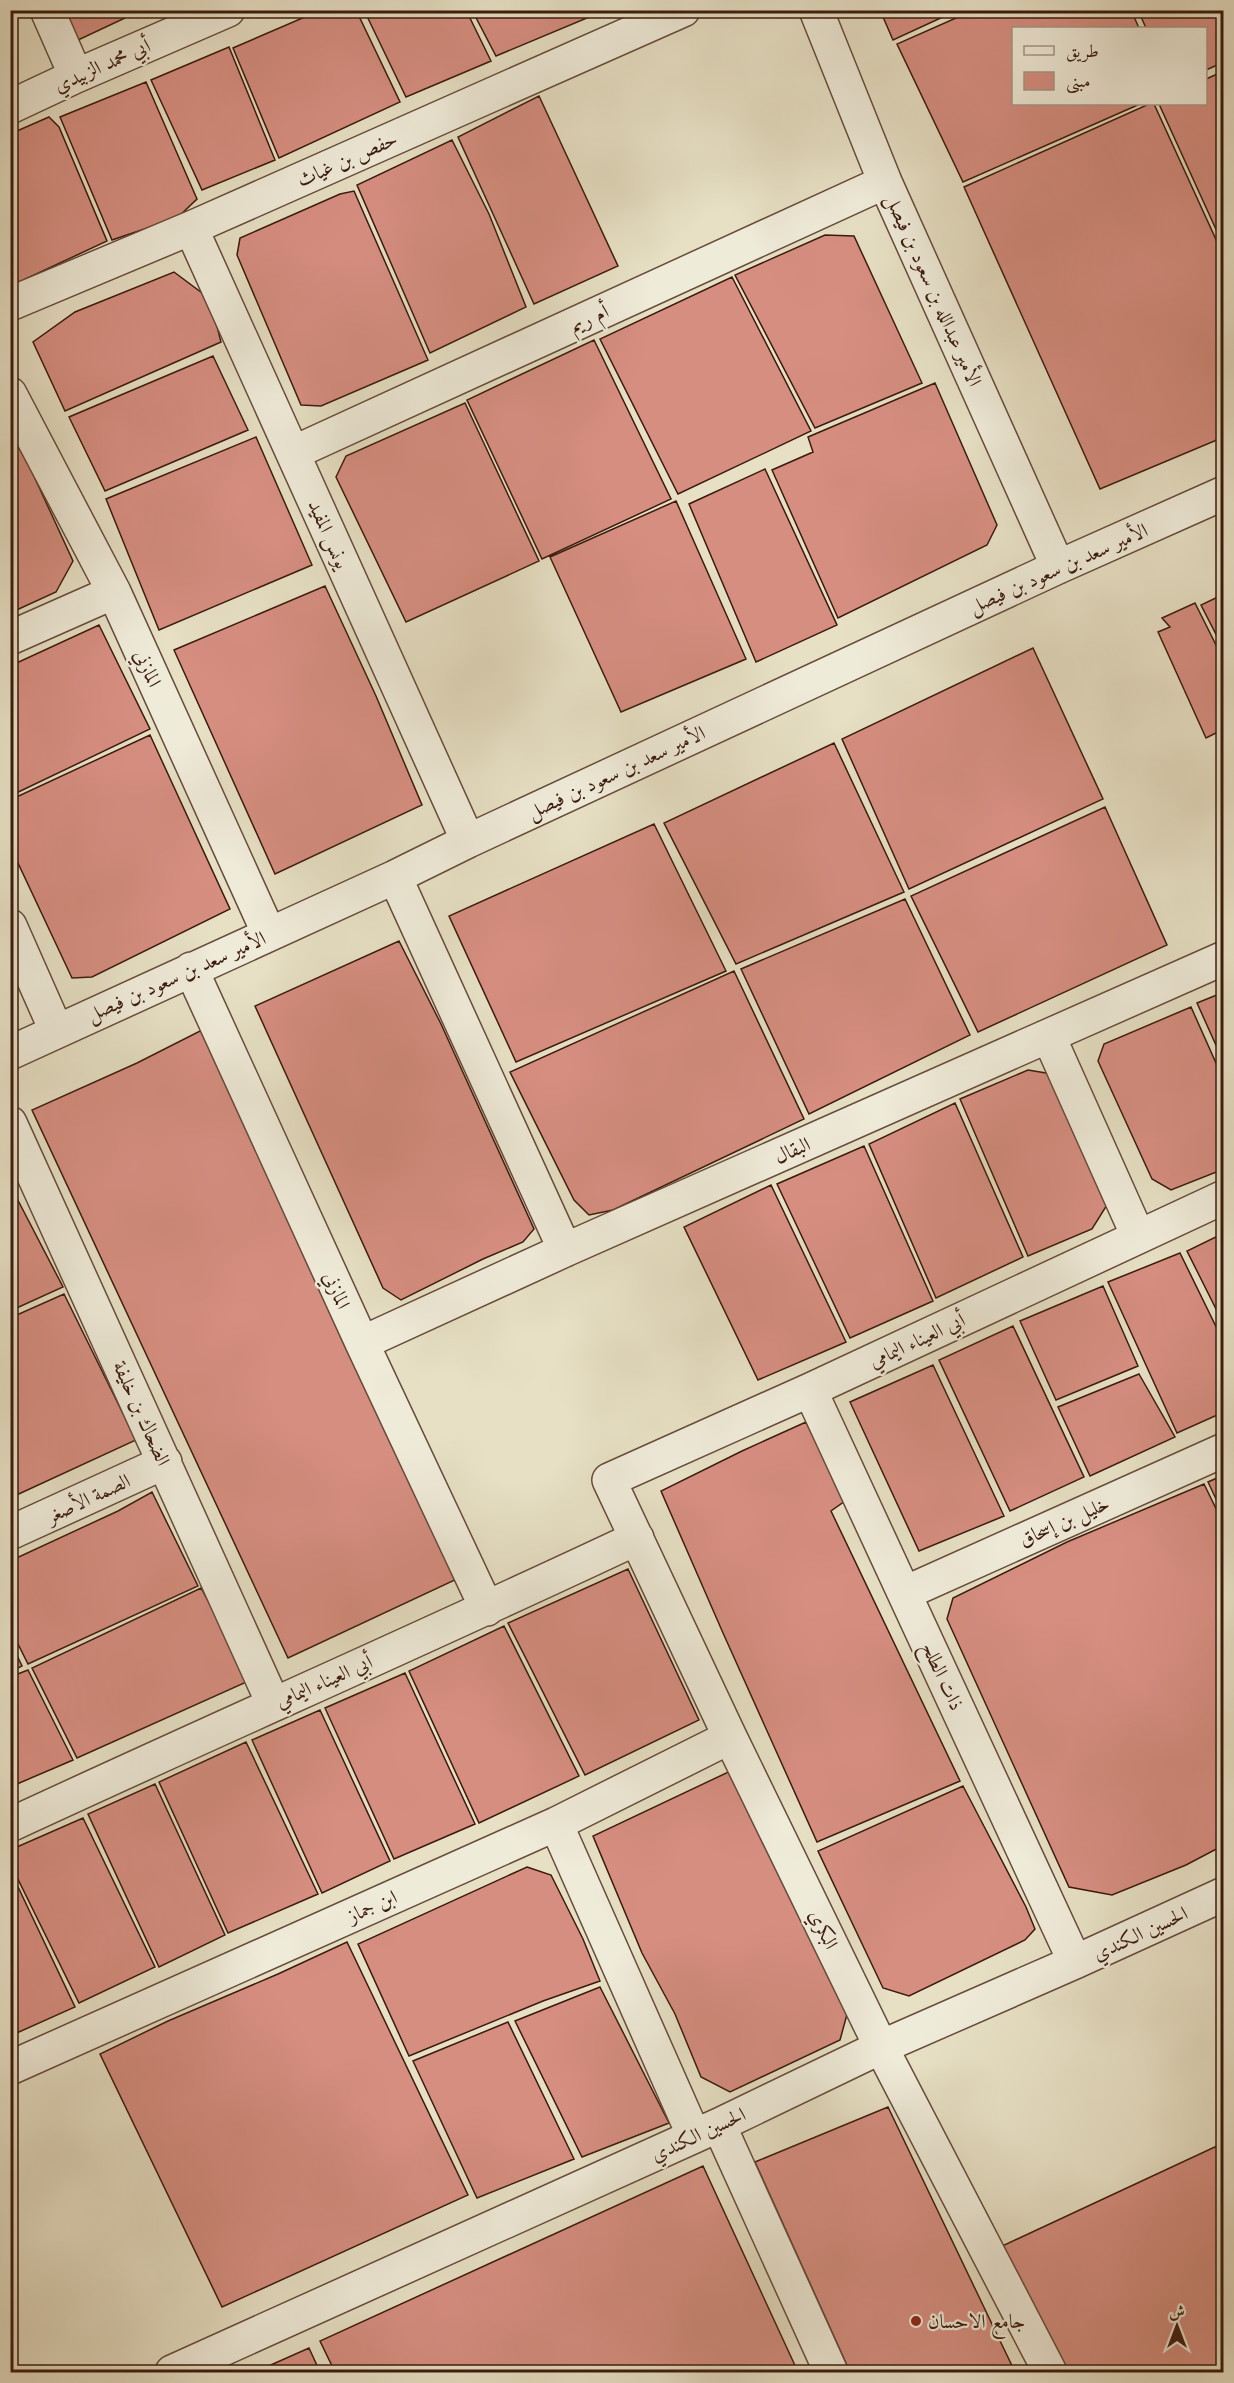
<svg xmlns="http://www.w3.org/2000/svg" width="1234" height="2383" font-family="Cardo,Amiri,serif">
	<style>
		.building { fill: #d68e81; stroke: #3b1b0d; stroke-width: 1.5 }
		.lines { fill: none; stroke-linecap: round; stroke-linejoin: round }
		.minor-casing { stroke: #664c3b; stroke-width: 36 }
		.minor { stroke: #efebd9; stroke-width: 33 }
		.poi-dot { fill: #8f2418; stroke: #efebd9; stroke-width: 2 }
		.labels { text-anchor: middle; stroke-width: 4.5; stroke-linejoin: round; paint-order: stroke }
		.street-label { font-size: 20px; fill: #3b1b0d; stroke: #efebd9 }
		.poi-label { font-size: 20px; fill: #3b1b0d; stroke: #efebd9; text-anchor: start }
	</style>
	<rect width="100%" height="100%" fill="#e7e0c5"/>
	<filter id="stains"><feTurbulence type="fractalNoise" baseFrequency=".00333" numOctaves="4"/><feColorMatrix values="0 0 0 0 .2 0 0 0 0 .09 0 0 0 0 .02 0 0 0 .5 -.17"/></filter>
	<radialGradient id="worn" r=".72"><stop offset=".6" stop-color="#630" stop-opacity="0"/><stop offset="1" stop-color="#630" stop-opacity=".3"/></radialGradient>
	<path class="building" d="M64 10H142L76 41Z
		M321 10H356L400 102 279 158 233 48Z
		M364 10H466L491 61 406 97Z
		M472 10H606L496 56Z
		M880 10H958L893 40Z
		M974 10H1131L1139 28H1014V104H1140L963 182 897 44Z
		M1138 10H1224V62L1206 70V28H1146Z
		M229 47 275 160 202 190 151 80Z
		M1224 71V247L1159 104H1206V79Z
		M146 82 197 199 177 218 112 240 60 117Z
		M539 96 618 266 534 304 458 137Z
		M1149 104H1154L1224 257V437L1100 489 964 187Z
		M49 117 59 127 107 241 17 283 10 280V134Z
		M452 140 489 214 526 307 430 353 357 185Z
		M354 191 428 360 321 406 301 405 237 255 240 238 340 194Z
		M825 235 854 236 922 383 815 428 735 275Z
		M174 272 210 299 221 342 65 411 33 342 75 312Z
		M732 277 811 431 678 494 600 339Z
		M594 340 671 499 542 559 467 400Z
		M213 356 248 430 105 491 69 417Z
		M935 383 997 525 987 545 838 618 772 470 813 452 808 437Z
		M465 403 539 561 406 622 336 477 346 456Z
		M10 424 73 561 56 592 10 613Z
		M256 437 312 565 159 630 106 499Z
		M765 469 837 625 756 662 689 504Z
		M676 501 746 659 621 712 550 557Z
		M325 586 376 696 422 805 275 874 174 650Z
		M1224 594V650L1201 605Z
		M1195 603 1224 661V729L1206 738 1158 632 1170 627 1162 618Z
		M99 625 150 729 10 796V666Z
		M1033 648 1103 799 909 889 842 739Z
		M150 735 230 909 92 977 72 978 10 846V800Z
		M834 743 904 892 736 964 664 823Z
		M1105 807 1167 945 978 1032 911 896Z
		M654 824 726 971 516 1062 449 916Z
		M905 899 970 1035 809 1114 741 969Z
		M399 941 441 1024 534 1229 523 1242 483 1259 401 1300 383 1288 255 1006Z
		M734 971 804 1119 613 1210 589 1215 574 1200 510 1072Z
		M1224 992V1063L1197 1003Z
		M1191 1007 1224 1081V1169L1171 1190 1152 1179 1098 1061 1104 1044Z
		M202 1030 457 1579 288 1658 32 1110 137 1063Z
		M1028 1070 1052 1074 1107 1205 1092 1229 1028 1256 960 1099Z
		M955 1103 1023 1257 936 1298 869 1144Z
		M864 1146 933 1301 850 1338 777 1184Z
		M10 1185 63 1287 10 1311Z
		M771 1185 846 1342 758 1380 684 1227Z
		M1224 1233V1325L1187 1251Z
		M1180 1253 1224 1343V1412L1177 1433 1108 1282Z
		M1103 1286 1138 1366 1056 1400 1020 1321Z
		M64 1294 136 1440 10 1498V1318Z
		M1013 1326 1084 1477 1010 1511 939 1360Z
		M933 1365 1004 1516 919 1551 850 1402Z
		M1139 1374 1175 1437 1090 1476 1058 1407Z
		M806 1422 845 1501 831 1511 960 1781 817 1842 723 1633 661 1491 742 1451Z
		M1224 1475V1516L1208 1482Z
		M1204 1484 1224 1525V1845L1186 1865 1112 1895 1069 1887 947 1619 953 1598 1067 1542Z
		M152 1492 198 1586 28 1664 10 1628V1561L118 1511Z
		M628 1569 699 1720 585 1775 508 1623Z
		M201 1588 251 1680 77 1758 32 1668Z
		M504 1626 579 1776 479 1823 409 1671Z
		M10 1641 22 1666 10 1672Z
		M28 1670 73 1760 10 1787V1677Z
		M405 1673 475 1824 394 1859 325 1708Z
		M320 1710 390 1861 322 1893 252 1740Z
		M246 1742 318 1894 228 1933 159 1782Z
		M739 1767 849 2007 840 2040 730 2092 701 2077 675 2014 642 1953 593 1836Z
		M155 1784 225 1935 159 1967 88 1814Z
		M963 1786 1026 1907 1035 1929 1025 1940 909 1996 883 1988 818 1851Z
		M83 1818 155 1967 79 2003 10 1863V1850Z
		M527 1867 551 1875 583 1939 600 1981 543 2001 409 2056 358 1944Z
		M10 1870 75 2007 10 2036Z
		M347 1942 468 2195 222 2307 100 2054 168 2021 278 1974Z
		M600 1987 669 2123 582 2157 515 2021Z
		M508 2022 574 2159 477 2198 413 2061Z
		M888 2107 1015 2372H850L755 2162Z
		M1219 2145 1224 2154V2365L1208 2372H1056L1000 2247Z
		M703 2166 798 2372H335L320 2341Z
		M309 2348 320 2372H255Z"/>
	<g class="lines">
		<defs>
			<path id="minor" d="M47 10 76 76
				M816 10 885 182 1058 567
				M10 107 76 76 228 10
				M191 228 468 841
				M10 304 191 228 683 10
				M10 394 114 592 269 934
				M293 453 885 182
				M10 638 114 592
				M395 877 565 1250
				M10 926 56 1030
				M191 969 362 1343 487 1609
				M1049 1037 1138 1236
				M10 1053 395 877 468 841 1058 567 1224 493
				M10 1123 273 1703
				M362 1343 565 1250 1224 958
				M810 1390 1075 1962
				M10 1533 165 1462
				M905 1593 1224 1450
				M556 1824 694 2136
				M10 1825C219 1728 429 1636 637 1538
				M10 2068 556 1824 730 1737
				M719 2125 831 2372
				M172 2372 719 2125 881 2047 1075 1962 1224 1894
				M1050 2372 881 2047 730 1737 609 1480 810 1390 1224 1197"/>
		</defs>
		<use href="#minor" class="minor-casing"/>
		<use href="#minor" class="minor"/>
	</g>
	<circle class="poi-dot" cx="916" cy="2321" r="6"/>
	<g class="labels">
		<g class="street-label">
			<text transform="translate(102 65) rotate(-24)" y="7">أبي محمد الزبيدي</text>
			<text transform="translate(347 159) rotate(-24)" y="7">حفص بن غياث</text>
			<text transform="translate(934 290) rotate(66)" y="7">الأمير عبدالله بن سعود بن فيصل</text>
			<text transform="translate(589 318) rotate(-25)" y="7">أم ريم</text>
			<text transform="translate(329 534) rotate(66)" y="7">يونس المفيد</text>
			<text transform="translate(1058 568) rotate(-24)" y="7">الأمير سعد بن سعود بن فيصل</text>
			<text transform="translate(148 668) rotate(65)" y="7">المازني</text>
			<text transform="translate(616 772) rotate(-25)" y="7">الأمير سعد بن سعود بن فيصل</text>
			<text transform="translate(176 976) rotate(-24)" y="7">الأمير سعد بن سعود بن فيصل</text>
			<text transform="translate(792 1150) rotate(-24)" y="7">البقال</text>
			<text transform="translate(337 1290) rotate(66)" y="7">المازني</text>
			<text transform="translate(917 1340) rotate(-25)" y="7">أبي العيناء اليمامي</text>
			<text transform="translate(142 1413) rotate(66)" y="7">الضحاك بن خليفة</text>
			<text transform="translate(88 1498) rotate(-25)" y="7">الصمة الأصغر</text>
			<text transform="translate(1064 1521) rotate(-24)" y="7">خليل بن إسحاق</text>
			<text transform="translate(943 1676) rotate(65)" y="7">ذات الطلح</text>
			<text transform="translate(324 1681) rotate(-24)" y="7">أبي العيناء اليمامي</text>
			<text transform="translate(372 1906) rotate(-24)" y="7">ابن جماز</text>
			<text transform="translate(824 1929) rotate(64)" y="7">البكري</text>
			<text transform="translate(1140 1933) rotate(-25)" y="7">الحسين الكندي</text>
			<text transform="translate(698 2134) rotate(-25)" y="7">الحسين الكندي</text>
		</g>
		<g class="poi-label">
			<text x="928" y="2328">جامع الاحسان</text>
		</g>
	</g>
	<rect width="1234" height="2383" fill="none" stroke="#e7e0c5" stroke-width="36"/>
	<rect x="12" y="12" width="1210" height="2359" fill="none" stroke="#3b1b0d" stroke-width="3"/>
	<rect x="18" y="18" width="1198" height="2347" fill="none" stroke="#3b1b0d" stroke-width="1.5"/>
	<rect x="1012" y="27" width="195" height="78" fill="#efebd9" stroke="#a79887" stroke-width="1.5"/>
	<rect x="1024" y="46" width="30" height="9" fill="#efebd9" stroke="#a79887" stroke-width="1.5"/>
	<text x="1066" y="57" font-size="18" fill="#3b1b0d">طريق</text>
	<rect x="1024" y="72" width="30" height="18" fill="#d68e81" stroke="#a79887" stroke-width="1.5"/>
	<text x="1066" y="87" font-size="18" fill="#3b1b0d">مبنى</text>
	<g transform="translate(1177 2326)" stroke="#efebd9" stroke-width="4.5" paint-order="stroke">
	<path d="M0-4.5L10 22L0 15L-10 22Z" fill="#3b1b0d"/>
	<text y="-9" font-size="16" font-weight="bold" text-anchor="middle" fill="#3b1b0d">ش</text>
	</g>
	<rect width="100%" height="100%" filter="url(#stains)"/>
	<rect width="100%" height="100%" fill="url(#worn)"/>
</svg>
